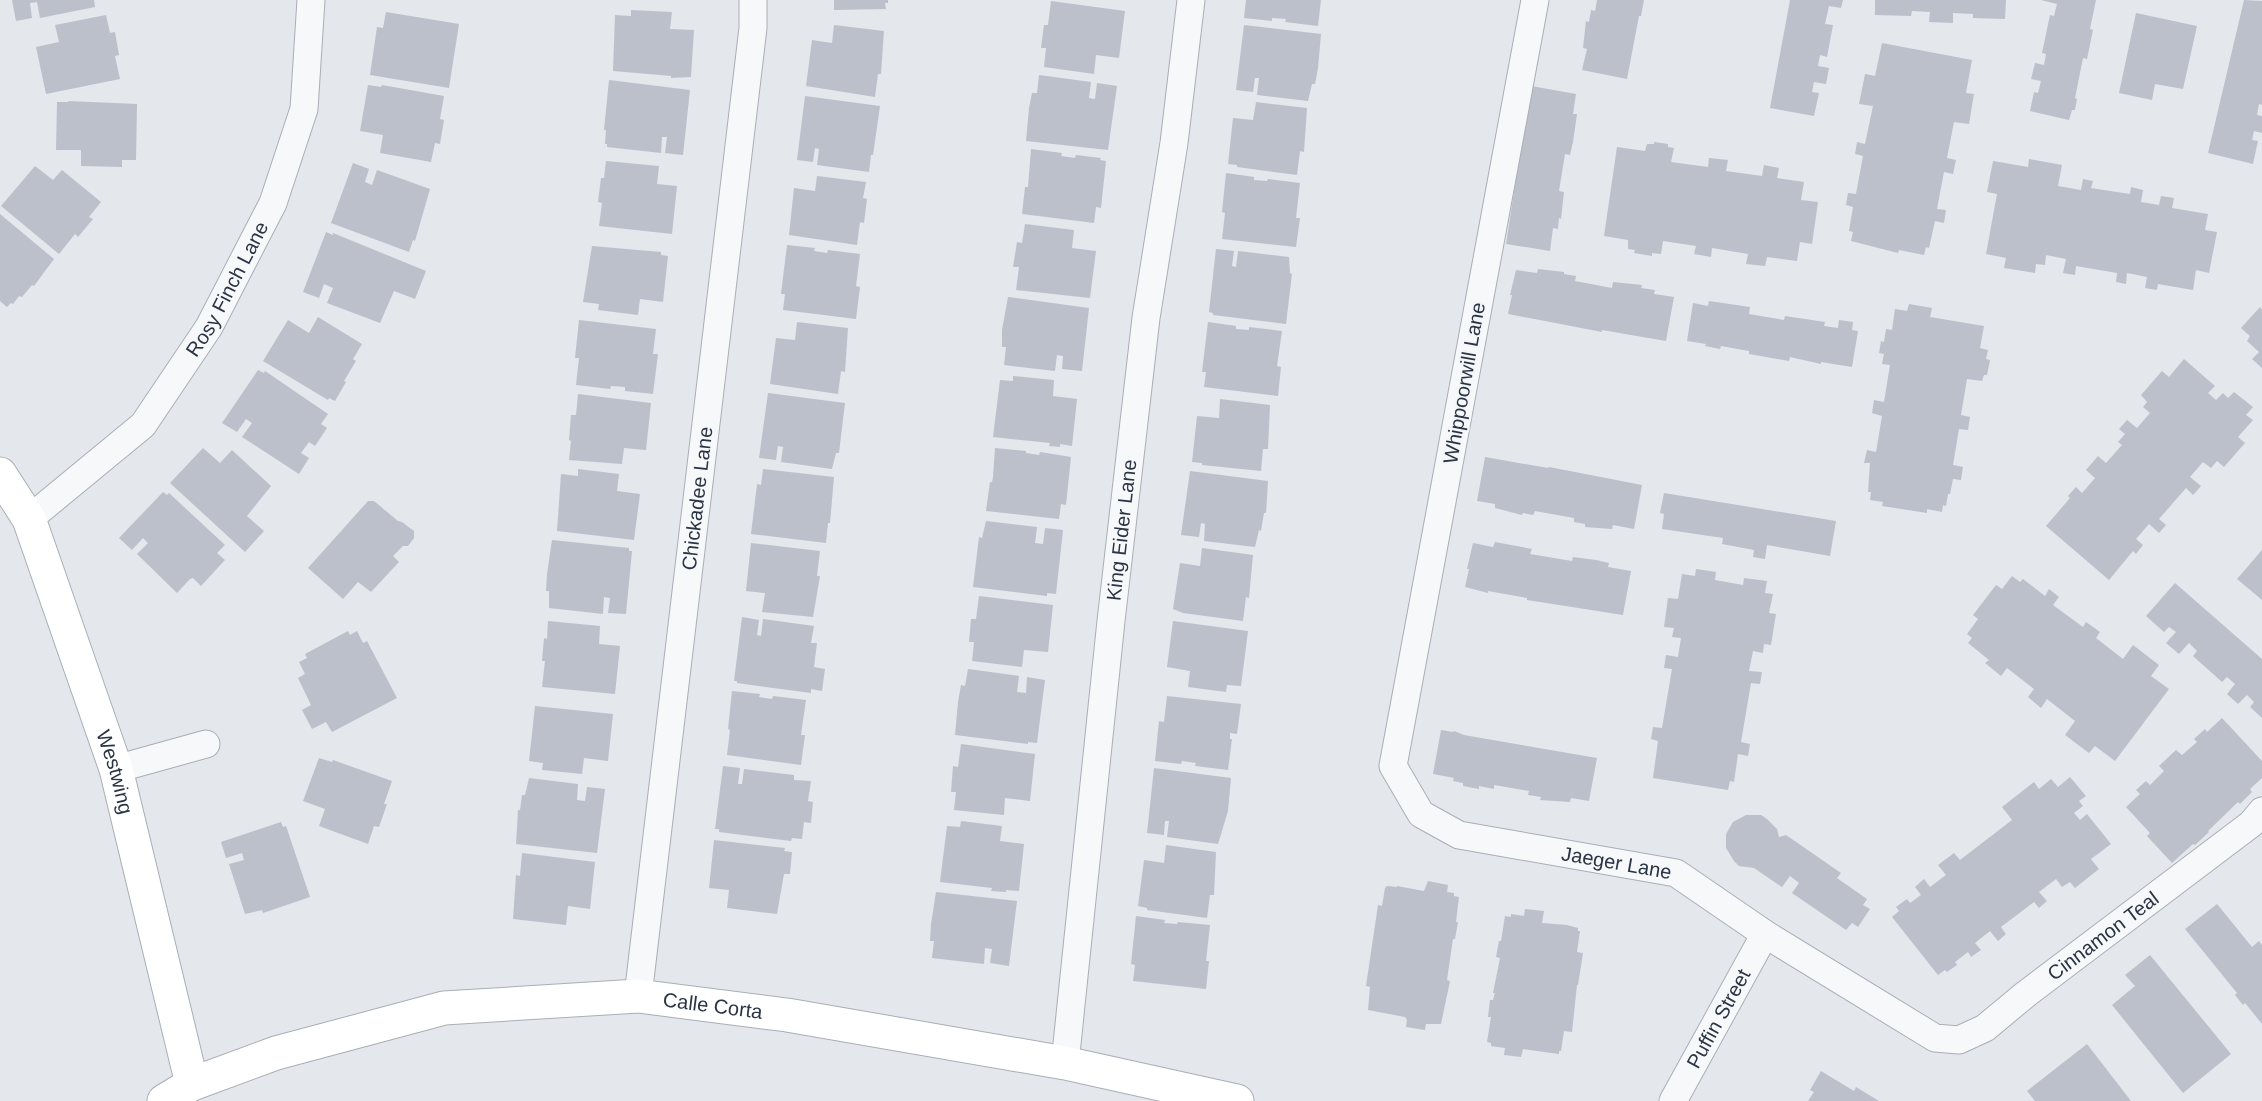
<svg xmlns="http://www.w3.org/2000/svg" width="2262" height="1101" font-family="Helvetica,sans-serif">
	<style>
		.building { fill: #bbc0ca }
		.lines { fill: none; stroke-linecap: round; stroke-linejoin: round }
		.street-casing { stroke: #a9aeb7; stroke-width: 29 }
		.secondary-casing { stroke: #a9aeb7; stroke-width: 35 }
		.street { stroke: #f7f8fa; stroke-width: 27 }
		.secondary { stroke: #fff; stroke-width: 33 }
		.labels { text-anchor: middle; stroke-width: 4.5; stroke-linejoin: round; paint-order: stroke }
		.street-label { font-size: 20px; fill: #2b3445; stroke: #f4f6f9 }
	</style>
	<rect width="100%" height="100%" fill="#e4e7ec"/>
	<path class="building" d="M12 0H94L95 7 40 18 37 2 30 3 32 18 16 21Z
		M834 0H888V3H885L886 9 834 10Z
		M1246 0H1321L1318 26 1285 22 1286 19 1272 18V21L1244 18Z
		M1597 0H1644L1641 16H1639L1627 79 1582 70 1587 49 1583 48 1586 21 1589 22 1591 10 1595 11Z
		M1790 0H1843L1841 8 1829 6 1825 24 1833 25 1827 57 1820 55 1818 66 1829 68 1826 84 1814 82 1812 92 1819 93 1814 116 1770 108Z
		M1875 0H2006L2005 19 1973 18V14L1953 13V23L1929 22 1930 12 1912 11 1911 16 1875 15Z
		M2041 0H2096L2090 29 2093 30 2087 59 2083 58 2075 98 2077 99 2075 110H2072L2069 120 2030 111 2034 92 2038 93 2041 81 2031 79 2035 63 2044 65 2046 54 2042 53 2050 15 2054 16 2057 4Z
		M2244 0 2262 1V105L2259 104 2257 115 2262 116V133L2254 131 2252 140 2258 141 2253 164 2208 153Z
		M1051 1 1125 11 1119 58 1096 55 1094 74 1044 67 1046 48H1041L1044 25H1048Z
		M631 10 672 12 670 29 694 30 691 77 671 78V76L613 71 615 15 631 16Z
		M386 12 459 24 449 88 370 75 377 27 383 28Z
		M2136 13 2197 26 2183 89 2155 84 2152 100 2119 93Z
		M106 15 110 33 115 32 119 55 115 56 120 79 46 94 36 47 59 42 55 25Z
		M834 25 884 31 881 74H878L875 97 806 86 812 40 832 43Z
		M1244 25 1321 34 1318 68 1315 84H1312L1308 101 1257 95 1259 78H1255L1253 92 1236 90Z
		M1882 43 1972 60 1966 93 1974 94 1969 124 1954 122 1947 158 1956 160 1953 174 1944 172 1937 209 1946 210 1944 223 1935 221 1929 248 1926 247 1924 255 1899 250 1898 253 1851 241 1853 232 1849 231 1853 207 1846 205 1848 193 1856 194 1863 156 1855 154 1857 142 1865 144 1873 106 1859 104 1865 74 1875 76Z
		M1039 75 1091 82 1089 98 1095 99 1097 83 1117 86 1108 150 1026 141 1029 108 1032 93H1037Z
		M609 80 690 90 683 155 665 153 667 137H662L661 153 607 147V144H605L606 130H604Z
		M368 85 381 87 382 85 444 96 440 119 444 120 440 144 435 143 431 162 380 153 383 135 360 131Z
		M1531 86 1576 94 1573 114H1577L1573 142 1570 155 1565 154 1559 191 1564 192 1561 219 1559 218 1558 229 1553 228 1550 251 1506 244 1516 179H1515Z
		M805 96 880 106 873 155H871L869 172 817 165 819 149 815 148 813 162 797 160Z
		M68 101 137 104 136 160H122V167L81 166V150H56L57 102H69Z
		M1256 102 1307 108 1304 152 1300 151 1297 175 1237 167V165L1228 164 1233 118 1253 120Z
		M1654 142 1668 144V147L1674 148 1671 162 1708 167 1709 158 1728 160 1726 171 1762 176 1764 165 1779 168 1777 178 1804 182 1801 200 1818 202 1812 244 1800 242 1797 261 1767 257 1765 266 1746 264 1748 254 1712 248 1711 257 1694 254 1696 246 1663 241 1661 254 1652 253V256L1634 253 1635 250 1628 249V240L1604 236 1617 147 1645 151 1647 144H1654Z
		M1031 149 1062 153 1061 156 1075 158 1076 155 1101 158 1100 160 1106 161 1101 208 1096 207 1094 223 1022 214 1025 187H1028Z
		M2029 159 2062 165 2058 186 2081 190 2083 179 2093 181 2091 188 2130 194 2131 187 2143 190 2141 202 2159 205 2161 196 2174 198 2172 208 2208 214 2205 230 2217 232 2209 273 2196 270 2193 290 2158 284 2157 290 2145 288 2147 277 2127 273 2126 284 2116 282 2117 273 2076 266 2075 275 2063 273 2066 259 2046 255 2045 265 2036 264 2035 273 2004 268 2006 258 1986 254 1997 194 1987 192 1993 161 2028 167Z
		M606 161 659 166 657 184 677 186 672 234 599 226 602 203 598 202 601 178H604Z
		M353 163 369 169 365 182 372 185 377 170 430 189 415 241 413 240 409 252 331 223Z
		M35 166 53 180 62 170 101 202 89 217 93 219 78 237 75 234 59 254 1 206Z
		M1226 173 1254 177V180L1267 181 1268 179 1300 183 1296 218H1300L1296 247 1222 239 1225 213 1222 212Z
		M817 176 866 182 863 198 867 199 864 223 860 222 857 245 789 235 794 188 815 191Z
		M0 214 54 259 34 286 32 285 22 297 19 296 13 304 11 303 7 307 0 301Z
		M1025 224 1074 230 1072 248 1096 251 1090 298 1016 290 1019 267H1013L1017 242 1022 243Z
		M326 232 333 235V233L426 271 415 299 394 291 380 323 327 303 333 288 324 284 319 298 303 292Z
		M787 245 815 248 814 251 827 253 828 250 860 254 856 286 860 287 856 319 783 310 785 294H781Z
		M592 246 661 252V255L668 256 663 302 640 299 638 315 598 310 599 304 583 302Z
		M1216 249 1234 251 1232 266 1236 267 1238 251 1289 257 1290 273 1292 274 1286 324 1213 315V313L1209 312Z
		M1538 269 1564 272V274L1576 276 1575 281 1612 288 1613 282 1642 285 1641 288 1655 290 1654 294 1674 297 1666 341 1602 330V332L1508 314 1512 295H1510L1516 270 1537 273Z
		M1008 297 1089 308 1082 371 1062 369 1063 356 1057 355 1055 371 1004 365 1006 347H1002V330Z
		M1709 301 1750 307 1749 314 1784 320 1785 316 1825 322 1824 326 1838 328 1839 320 1853 322 1852 330 1858 331 1852 367 1821 362V364L1790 357 1789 361 1749 354V351L1721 346 1720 349 1705 346 1706 344 1687 341 1693 303 1708 306Z
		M1909 304 1932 308 1930 317 1984 326 1980 348 1988 350 1986 359 1990 360 1987 375H1984L1982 381 1967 379 1961 415 1970 417 1968 430 1959 429 1953 465 1963 467 1961 480 1953 479 1950 494H1948L1946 506 1943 505 1942 512 1927 509V513L1882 506 1883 502 1870 500 1871 492H1868L1870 463H1864L1867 450 1876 452 1882 416 1872 413 1874 400 1884 402 1890 365 1882 364 1884 354 1879 353 1881 341 1884 342 1886 329 1892 330 1895 309 1907 311Z
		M2260 307 2262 310V368L2252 359 2259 352 2247 341 2250 336 2241 328Z
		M318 317 362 344 353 359 356 361 344 381 346 382 335 401 329 398 328 400 263 361 288 320 309 333Z
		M579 320 656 329 653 354H658L653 394 625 391V387L611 386 610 389 576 385 579 358H575Z
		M797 322 848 328 845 372 841 371 838 394 770 384 776 338 795 340Z
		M1208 322 1236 326V329L1249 330V327L1282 331 1277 366 1281 367 1278 396 1204 387 1206 372H1202Z
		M2184 359 2215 386 2208 393 2216 400 2223 393 2228 398 2234 392 2253 407 2246 415 2253 420 2238 437 2245 443 2224 467 2217 461 2211 468 2203 462 2190 477 2201 486 2193 495 2186 488 2159 519 2166 525 2159 533 2149 524 2136 539 2143 545 2136 554 2133 551 2109 580 2046 526 2070 498 2068 496 2076 487 2082 493 2095 478 2086 470 2098 456 2106 463 2122 445 2118 442 2125 434 2119 429 2127 420 2137 428 2150 413 2143 407 2147 402 2141 395 2162 371 2169 377Z
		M258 370 264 373 265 371 328 414 321 424 327 428 315 446 309 442 301 453 309 458 299 474 242 437 252 423 246 419 237 432 222 423Z
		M1013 376 1054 380 1053 396 1077 399 1072 446 1060 444V447L1049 446 1050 443 993 437 1000 380 1013 381Z
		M768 393 845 403 839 453H836L832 469 781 462 783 447 778 446 776 460 759 458Z
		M578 394 651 403 646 450 624 448 622 464 569 460 571 441 569 440 571 415H576Z
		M1220 399 1270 405 1268 449H1263L1261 471 1202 465V463L1192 462 1197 416 1219 418Z
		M203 448 220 463 232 450 271 486 247 516 264 531 245 552 170 483Z
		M995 448 1026 451V453L1039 455 1040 452 1071 457 1066 505 1061 504 1059 519 986 511 990 482H992L993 477Z
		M1485 457 1548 468 1549 467 1642 485 1634 529 1613 525 1612 529 1585 527V524L1574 522V518L1535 511 1533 515 1523 513 1522 515 1495 508V504L1477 501Z
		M578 469 619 474 617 491 640 494 634 540 557 531 561 474 578 476Z
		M763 469 834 477 830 523H828L826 543 751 534 757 484 761 485Z
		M1190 471 1268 481 1266 513H1264L1261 531 1259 530 1255 547 1204 541 1205 524 1201 523 1199 537 1181 535Z
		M163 492 167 495 169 493 225 545 217 553 225 560 201 586 193 578 190 579 177 593 137 554 148 543 143 538 132 550 119 538Z
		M1664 493 1836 521 1830 556 1767 545 1765 559 1753 557 1754 550 1722 544 1723 538 1662 529 1664 514 1660 513Z
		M368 501H374L398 521 402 522 414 531V538L408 546H403L393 556 399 562 371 592 358 582 343 599 308 568Z
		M986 521 1037 527 1035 543 1043 544 1045 528 1063 530 1056 594 1047 593V596L973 587 979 537 982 538Z
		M552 540 629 548V551H632L626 614 608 613 610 598 604 597 603 614 549 608V591H546L547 574Z
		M1495 542 1532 549 1530 554 1572 561 1573 557 1596 560 1609 563 1608 567 1631 571 1623 615 1527 600V598L1488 591V593L1465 587 1469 569H1467L1473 543 1493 547Z
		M751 543 820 551 817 576H820L813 617 762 612 765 593 746 591Z
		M1202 548 1253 555 1249 598 1246 597 1243 621 1183 613 1173 609 1180 563 1200 566Z
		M2262 550V600L2237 579Z
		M1696 569 1716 572 1715 580 1743 585 1744 578 1767 581 1765 593 1773 594 1769 613 1776 614 1771 645 1764 644 1763 653 1753 651 1749 671 1762 672 1760 684 1751 683 1741 742 1750 744 1748 756 1738 754 1734 782 1730 781 1728 790 1653 778 1658 741 1651 739 1653 727 1662 728 1672 669 1664 668 1666 655 1678 657 1681 638 1672 637 1674 628 1664 627 1668 598 1678 599 1682 574 1695 576Z
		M2012 576 2020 582 2023 579 2045 596 2049 589 2059 597 2053 605 2083 627 2086 622 2100 632 2096 638 2123 659 2133 645 2159 665 2151 676 2169 689 2115 761 2095 746 2089 753 2065 735 2075 721 2047 699 2041 708 2028 697 2034 689 2007 668 2001 676 1985 663 1989 660 1968 643 1972 638 1967 634 1978 619 1973 615 1996 585 2002 589Z
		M2175 583 2262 659V718L2250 707 2254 702 2247 695 2238 704 2227 694 2235 684 2227 677 2222 682 2193 656 2197 651 2189 643 2179 654 2166 643 2176 632 2169 627 2164 632 2146 616Z
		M979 596 1053 605 1048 652 1024 650 1022 667 972 661 974 642H969L971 619H976Z
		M742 617 759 620 757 635 761 636 763 619 814 626 811 643H817L814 667 825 669 822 691 811 689V693L737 683V681H734Z
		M548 621 600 626 599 644 620 646 615 694 542 687 545 661H542L544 638 547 639Z
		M1173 621 1248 631 1241 686 1227 685 1226 692 1188 687 1190 671 1167 667Z
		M348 631 350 635 357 631 363 643 367 641 397 698 332 732 326 722 312 729 302 710 311 705 298 678 305 674 299 662 307 658 305 654Z
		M968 669 1019 676 1017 692 1026 693 1027 677 1045 680 1037 743 1028 742V744L955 735 958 702 961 685 965 686Z
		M732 691 760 694 759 697 772 699 773 696 806 700 801 735H805L801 765 727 755 730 730 728 729Z
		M1167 696 1241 704 1237 734 1230 733V739H1232L1228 770 1195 766 1196 763 1182 761 1181 764 1155 761 1159 721 1164 722Z
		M535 706 613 714 608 761 584 758 582 774 542 770 543 763 529 761Z
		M2222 718 2262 761V778L2250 789 2252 792 2240 804 2238 802 2208 831 2209 832 2195 845 2193 844 2172 863 2147 836 2150 833 2126 807 2140 794 2136 790 2146 781 2150 785 2164 771 2159 766 2176 750 2182 755 2197 742 2194 739 2205 729 2207 732Z
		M1441 730 1453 732 1454 731 1464 735 1597 758 1589 801 1571 798 1570 802 1540 800 1541 797 1528 795 1529 791 1494 785V789L1479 786V789L1463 786V783L1453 781 1454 778 1433 774Z
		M961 744 1035 754 1030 801 1005 798 1004 815 954 810 956 792H951L953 766 958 767Z
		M319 758 332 762 333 760 392 781 384 804H387L379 827 374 826 368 844 319 826 325 809 303 801Z
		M723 766 740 768 738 784H742L744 769 794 775V780L811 781 808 801 813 802 811 823 804 822 802 839 792 838 791 841 719 832V829H715Z
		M1154 768 1231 778 1228 811 1218 844 1167 837 1169 821H1165L1164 835 1147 833Z
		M2070 777 2086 796 2079 801 2083 806 2074 813 2080 820 2087 814 2111 844 2091 859 2099 869 2075 888 2070 882 2062 887 2056 879 2039 892 2047 901 2039 908 2034 902 2001 927 2006 934 1998 941 1990 931 1975 943 1981 950 1971 957 1968 952 1955 962 1957 965 1947 972 1945 970 1938 975 1892 917 1899 911 1896 907 1907 899 1910 903 1921 895 1915 887 1924 879 1930 887 1946 875 1938 865 1954 853 1960 860 2012 820 2002 807 2034 782 2039 789 2051 779 2058 787Z
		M529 778 578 784 577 800 585 801 587 787 605 789 597 853 516 844 518 810H520L522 795H525Z
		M1746 815H1761L1767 819 1777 829 1779 837 1786 835 1841 873 1837 878 1867 899 1863 905 1870 909 1858 927 1852 923 1846 930 1792 893 1799 883 1790 876 1782 887 1754 868 1739 866 1734 861 1726 848V834L1733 822Z
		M961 821 1002 826 1000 841 1024 844 1019 891 1006 890V892L991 891 992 888 940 882 947 826 960 827Z
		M281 822 283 827 286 826 310 897 263 913 262 910 245 914 229 864 244 860 242 853 226 858 221 842Z
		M714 840 785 848 784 851 792 852 790 874H784L777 914 727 908 729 890 709 888Z
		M1166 845 1216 852 1214 895H1210L1207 918 1147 910V908L1138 906 1144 860 1164 863Z
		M522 853 595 862 590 909 568 906 566 925 513 919 516 875 520 876Z
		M1428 881 1448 885 1447 892 1454 893V896L1459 897 1456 922H1458L1455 939H1453L1447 980 1450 981 1441 1024H1426L1425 1030 1406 1027 1407 1020 1405 1017 1368 1010 1370 987 1366 986 1378 905 1382 906 1385 888 1387 886 1397 887V886L1424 891Z
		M936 892 1017 901 1009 966 990 963 992 949 985 948 984 964 932 958 934 941H930L931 924Z
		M2217 904 2252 947 2259 941 2262 945V1024L2245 1003 2243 1005 2235 995 2237 993 2185 929Z
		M1525 909 1544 911 1542 923 1567 925 1578 928V931H1580L1577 952 1583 953 1578 985H1577L1572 1032 1564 1031 1561 1051H1559V1054L1523 1049 1521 1057 1504 1055 1505 1048 1491 1046V1043L1487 1042 1491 1017H1488L1490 1000H1493L1495 993H1493L1500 958 1496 957 1499 941H1501L1505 916 1511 917V914L1524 916Z
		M1136 916 1165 920 1164 923 1177 924 1178 922 1210 925 1206 961H1209L1206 989 1133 981 1135 965 1131 964Z
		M2150 955 2231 1054 2183 1093 2112 1005 2135 986 2125 975Z
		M2087 1044 2131 1101H2035L2027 1091Z
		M1821 1071 1854 1091 1856 1087 1879 1101H1808L1814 1092 1810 1090Z"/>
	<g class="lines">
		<defs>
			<g id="street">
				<path id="s1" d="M1535 0 1393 766 1421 814 1459 835 1676 873 1765 934 1935 1038 1959 1040 1985 1028 2026 994 2251 824 2262 811"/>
				<path id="s2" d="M29 519 143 425 209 327 273 203 304 109 311 0"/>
				<path d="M116 769 206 744"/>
				<path id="s3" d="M638 996 753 28V0"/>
				<path id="s4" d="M1065 1063 1111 621 1146 318 1174 143 1191 0"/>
				<path id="s5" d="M1673 1101 1765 934"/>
			</g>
			<g id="secondary">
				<path id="s6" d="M0 474 29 519 116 769 192 1084"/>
				<path id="s7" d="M164 1101 192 1084 276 1053 444 1008 638 996 787 1015 1065 1063 1237 1101"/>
			</g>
		</defs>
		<use href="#street" class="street-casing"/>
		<use href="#secondary" class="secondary-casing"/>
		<use href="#street" class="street"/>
		<use href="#secondary" class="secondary"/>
	</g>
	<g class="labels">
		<g class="street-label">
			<text dy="7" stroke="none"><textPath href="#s2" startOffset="308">Rosy Finch Lane</textPath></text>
			<text transform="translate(1464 383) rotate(-80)" y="7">Whippoorwill Lane</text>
			<text dy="7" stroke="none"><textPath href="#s3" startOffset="501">Chickadee Lane</textPath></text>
			<text dy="7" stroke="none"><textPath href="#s4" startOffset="536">King Eider Lane</textPath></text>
			<text dy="7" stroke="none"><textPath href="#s6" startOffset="321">Westwing</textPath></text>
			<text dy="7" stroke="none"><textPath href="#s1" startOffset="1038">Jaeger Lane</textPath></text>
			<text dy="7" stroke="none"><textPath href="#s1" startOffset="1608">Cinnamon Teal</textPath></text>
			<text dy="7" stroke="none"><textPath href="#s7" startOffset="566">Calle Corta</textPath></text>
			<text dy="7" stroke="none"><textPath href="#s5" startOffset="94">Puffin Street</textPath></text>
		</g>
	</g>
</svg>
